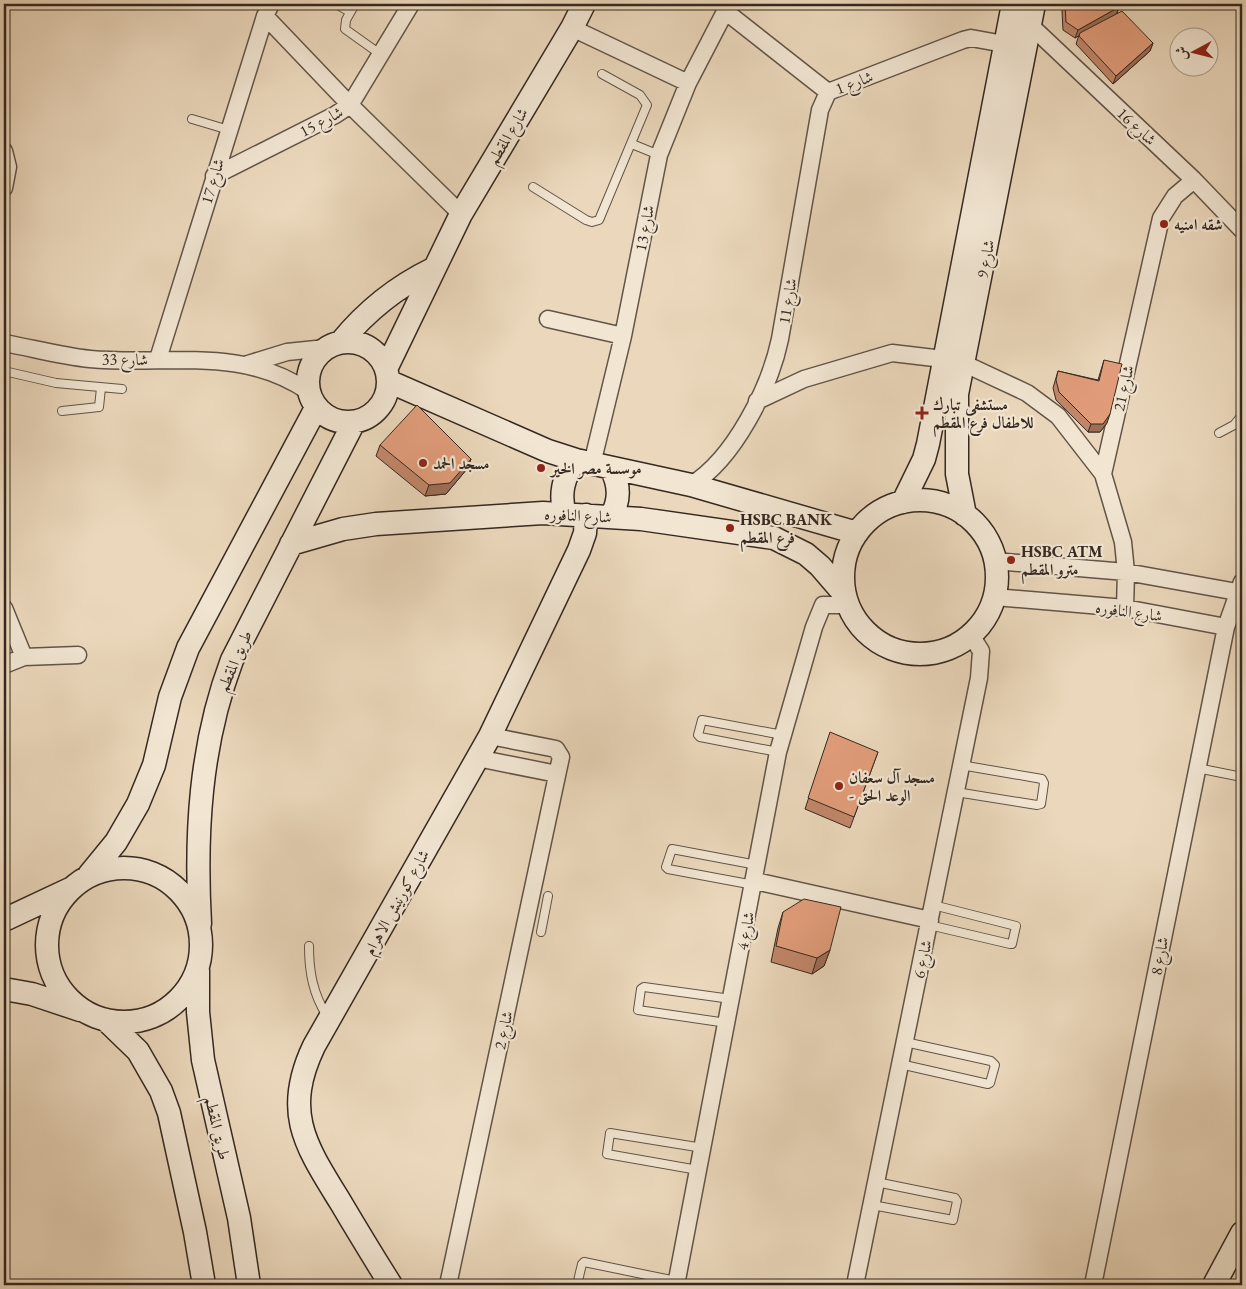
<svg xmlns="http://www.w3.org/2000/svg" width="1246" height="1289" font-family="'EB Garamond',Amiri,serif">
	<style>
		.lines { fill: none; stroke-linecap: round; stroke-linejoin: round }
		.lane-casing { stroke: #625448; stroke-width: 10 }
		.street-casing { stroke: #625448; stroke-width: 19 }
		.secondary-casing { stroke: #352821; stroke-width: 25 }
		.lane { stroke: #f2e6d3; stroke-width: 8 }
		.street { stroke: #f2e6d3; stroke-width: 16 }
		.secondary { stroke: #f2e6d3; stroke-width: 22 }
		.wall { fill: #c2876a; stroke: #352821 }
		.shaded-wall { fill: #9e6e56; stroke: #352821 }
		.building { fill: #e29d7b; stroke: #352821 }
		.poi-dot { fill: #8f2418; stroke: #f2e6d3; stroke-width: 2 }
		.labels { text-anchor: middle; stroke-width: 4.5; stroke-linejoin: round; paint-order: stroke }
		.street-label { font-size: 16px; fill: #352821; stroke: #f2e6d3 }
		.poi-label { font-size: 16px; font-weight: bold; fill: #352821; stroke: #f2e6d3; text-anchor: start }
	</style>
	<rect width="100%" height="100%" fill="#ebd8bc"/>
	<filter id="stains"><feTurbulence type="fractalNoise" baseFrequency=".004" numOctaves="4"/><feColorMatrix values="0 0 0 0 .2 0 0 0 0 .09 0 0 0 0 .02 0 0 0 .5 -.17"/></filter>
	<radialGradient id="worn" r=".72"><stop offset=".6" stop-color="#630" stop-opacity="0"/><stop offset="1" stop-color="#630" stop-opacity=".3"/></radialGradient>
	<g class="lines">
		<defs>
			<path id="lane" d="M336 4 350 12
				M355 4 346 20 345 29 380 54
				M192 119 229 130
				M632 144 659 155
				M533 187 586 220 592 222 599 220 647 105 640 95 602 74
				M4 371 56 383 122 389
				M62 411 99 407 101 388
				M1219 433 1234 425 1242 415
				M778 752 700 737 698 735 702 720 783 735
				M1197 768 1242 777
				M956 792 1037 805 1041 804 1044 783 1042 779 961 765
				M754 885 668 869 666 867 672 849 757 865
				M929 925 1010 944H1012L1016 926 933 905
				M541 932 548 896
				M309 946C309 972 313 994 327 1016
				M727 1023 638 1010 641 989 644 987 731 999
				M900 1064 988 1084 990 1083 995 1065 991 1061 905 1042
				M698 1170 607 1154 610 1133 703 1148
				M872 1205 953 1220 957 1201 955 1198 876 1182
				M577 1285 582 1264 584 1262 676 1281"/>
			<path id="street" d="M725 11 828 92 963 40 971 38 1004 44
				M265 16 350 105 461 214
				M1029 24 1194 180 1242 230
				M572 28 688 83
				M4 151 8 167 4 188
				M214 176 335 115 350 105 411 4
				M548 319 623 336
				M4 343C32 348 61 356 90 359 167 366 241 345 309 392
				M158 359 265 16 271 4
				M248 364 287 352 326 348
				M965 364 1027 393 1058 416 1103 474
				M757 401 804 379 892 353 943 359
				M592 464 623 336 659 155 688 83 729 4
				M691 485C734 459 770 387 780 339L820 110 828 92
				M995 561 1126 572 1237 592
				M995 597 1125 608 1226 627
				M4 608 24 657
				M1125 608 1126 572 1123 542 1103 474 1161 218 1175 196 1194 180
				M4 665 24 657 78 655
				M477 758 557 774
				M755 881 930 920
				M448 1285 561 757 556 749 490 736
				M676 1285 778 752 814 627 823 605H848
				M855 1285 979 678 981 651 971 635
				M1093 1285 1226 627 1242 582"/>
			<path id="secondary" d="M308 382a40 40 0 1 1 80 0a40 40 0 1 1-80 0Z
				M341 342C367 310 396 287 433 269
				M386 369 461 214 572 28 584 4
				M388 381 548 451 576 460 691 485 857 533
				M611 468C620 486 620 500 611 517
				M843 577a77 77 0 1 1 154 0a77 77 0 1 1-154 0Z
				M903 502 924 459 928 444 1013 4
				M565 514C559 494 563 477 576 460
				M965 515 957 474V394L1034 4
				M291 544 343 529 376 524 543 513 641 519 774 538 806 554 820 566 845 595
				M47 945a77 77 0 1 1 154 0a77 77 0 1 1-154 0Z
				M89 875 116 842 138 804 154 765 170 697 188 648 316 408
				M4 920 70 889
				M200 924C195 833 200 745 232 660L354 422
				M198 971V1012L203 1060 239 1218 249 1285
				M4 989 32 994 80 1010
				M107 1021 138 1051 161 1091 169 1113 195 1232 204 1285
				M391 1285C374 1258 357 1230 341 1203 306 1146 282 1113 314 1046L490 736 579 550 585 533 586 515
				M1214 1285 1242 1233"/>
		</defs>
		<use href="#lane" class="lane-casing"/>
		<use href="#street" class="street-casing"/>
		<use href="#secondary" class="secondary-casing"/>
		<use href="#lane" class="lane"/>
		<use href="#street" class="street"/>
		<use href="#secondary" class="secondary"/>
	</g>
	<path class="wall" d="M1064 4H1120L1117 14 1153 43 1150 51 1113 84 1076 44 1079 35 1075 38 1063 30 1062 11Z
		M1104 360 1107 423 1100 432H1088L1056 400 1053 388 1058 371 1098 380Z
		M380 445 471 459 467 469 446 494 425 496 376 456Z
		M827 743 878 752 850 828 805 809Z
		M783 912 830 950 824 966 812 974 771 962 778 928Z"/>
	<path class="shaded-wall" d="M1119 7 1116 15 1075 38 1078 30Z
		M1153 43 1150 51 1113 84 1116 76Z
		M1110 414 1107 423 1100 432H1088L1091 424Z
		M471 459 467 469 446 494 425 496 429 485Z
		M830 950 824 966 812 974 817 958Z"/>
	<path class="building" d="M1065 4H1120L1119 7 1078 30 1066 22Z
		M1122 11 1153 43 1116 76 1079 36 1080 33Z
		M1104 360 1122 364 1110 414 1103 424H1091L1059 392 1056 380 1058 371 1099 381Z
		M417 405 471 459 450 483 429 485 380 445Z
		M830 732 878 752 854 817 808 798Z
		M804 899 841 907 830 950 817 958 776 946 783 912Z"/>
	<g class="poi-dot">
		<circle cx="1164" cy="224" r="5"/>
		<path d="M919.5 405.5h5v5h5v5h-5v5h-5v-5h-5v-5h5z"/>
		<circle cx="423" cy="463" r="5"/>
		<circle cx="541" cy="468" r="5"/>
		<circle cx="730" cy="528" r="5"/>
		<circle cx="1011" cy="560" r="5"/>
		<circle cx="839" cy="786" r="5"/>
	</g>
	<g class="labels">
		<g class="street-label">
			<text transform="translate(854 82) rotate(-21)" y="6">شارع 1</text>
			<text transform="translate(321 121) rotate(-28)" y="6">شارع 15</text>
			<text transform="translate(1137 126) rotate(43)" y="6">شارع 16</text>
			<text transform="translate(507 136) rotate(-59)" y="6">شارع المقطم</text>
			<text transform="translate(212 181) rotate(-73)" y="6">شارع 17</text>
			<text transform="translate(644 228) rotate(-79)" y="6">شارع 13</text>
			<text transform="translate(985 259) rotate(-79)" y="6">شارع 9</text>
			<text transform="translate(787 301) rotate(-80)" y="6">شارع 11</text>
			<text x="125" y="365">شارع 33</text>
			<text transform="translate(1123 388) rotate(-77)" y="6">شارع 21</text>
			<text transform="translate(578 515) rotate(3)" y="6">شارع النافوره</text>
			<text transform="translate(1129 611) rotate(8)" y="6">شارع النافوره</text>
			<text transform="translate(234 661) rotate(-67)" y="6">طريق المقطم</text>
			<text transform="translate(396 902) rotate(-61)" y="6">شارع كورنيش الاهرام</text>
			<text transform="translate(745 931) rotate(-79)" y="6">شارع 4</text>
			<text transform="translate(1159 956) rotate(-79)" y="6">شارع 8</text>
			<text transform="translate(922 959) rotate(-78)" y="6">شارع 6</text>
			<text transform="translate(503 1030) rotate(-78)" y="6">شارع 2</text>
			<text transform="translate(218 1128) rotate(77)" y="6">طريق المقطم</text>
		</g>
		<g class="poi-label">
			<text x="1174" y="230">شقه امنيه</text>
			<text x="933" y="410">مستشفى تبارك<tspan x="933" dy="18">للاطفال فرع المقطم</tspan></text>
			<text x="433" y="469">مسجد الحمد</text>
			<text x="551" y="474">موسسة مصر الخير</text>
			<text x="740" y="525">HSBC BANK<tspan x="740" dy="18">فرع المقطم</tspan></text>
			<text x="1021" y="557">HSBC ATM<tspan x="1021" dy="18">مترو المقطم</tspan></text>
			<text x="849" y="783">مسجد آل سعفان<tspan x="849" dy="18">- الوعد الحق</tspan></text>
		</g>
	</g>
	<rect width="1246" height="1289" fill="none" stroke="#ebd8bc" stroke-width="20"/>
	<rect x="5" y="5" width="1236" height="1279" fill="none" stroke="#352821" stroke-width="2.5"/>
	<rect x="10" y="10" width="1226" height="1269" fill="none" stroke="#352821"/>
	<g transform="translate(1194 52) rotate(263)"><circle r="24" fill="#f2e6d3" stroke="#a69a8c"/>
	<path d="M0-4L9 19L0 12L-9 19Z" fill="#8f2418"/>
	<text y="-8" font-size="14" font-weight="bold" text-anchor="middle" fill="#352821">ش</text>
	</g>
	<rect width="100%" height="100%" filter="url(#stains)"/>
	<rect width="100%" height="100%" fill="url(#worn)"/>
</svg>
